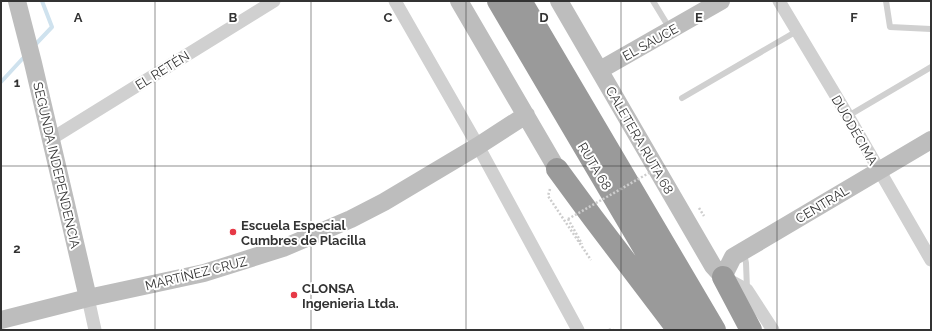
<svg xmlns="http://www.w3.org/2000/svg" width="932" height="331" font-family="Raleway,sans-serif">
	<style>
		.lines { fill: none; stroke-linecap: round; stroke-linejoin: round }
		.stream { stroke: #cfe2ee; stroke-width: 4 }
		.path { stroke: #cdcdcd; stroke-width: 2.5; stroke-dasharray: 2 2; stroke-linecap: butt }
		.lane { stroke: #d0d0d0; stroke-width: 6 }
		.street { stroke: #d0d0d0; stroke-width: 13 }
		.secondary { stroke: #bdbdbd; stroke-width: 18 }
		.highway { stroke: #9a9a9a; stroke-width: 22 }
		.path-bridge { stroke: #cdcdcd; stroke-width: 2.5; stroke-dasharray: 2 2; stroke-linecap: butt }
		.grid { fill: none; stroke: #333; stroke-width: 1; stroke-opacity: 0.55 }
		.poi-dot { fill: #e63946; stroke: #fff; stroke-width: 1.5 }
		.labels { text-anchor: middle; stroke-width: 4; stroke-linejoin: round; paint-order: stroke }
		.street-label { font-size: 13px; fill: #333; stroke: #fff }
		.poi-label { font-size: 13px; font-weight: bold; fill: #333; stroke: #fff; text-anchor: start }
		.grid-label { font-size: 13px; text-anchor: middle; font-weight: bold; fill: #333; stroke: #fff; stroke-width: 4; stroke-linejoin: round; paint-order: stroke }
	</style>
	<rect width="100%" height="100%" fill="#fff"/>
	<g class="lines">
		<path class="stream" d="M34 46 52 27 42 1
			M1 82 25 56"/>
		<path class="path" d="M550 189 548 196 591 260
			M699 208 704 216
			M568 219 582 244
			M609 330 612 329 613 330"/>
		<path class="lane" d="M653 1 670 29
			M886 1 890 27 931 29
			M682 98 797 31
			M848 116 931 67
			M744 253 746 263 747 289"/>
		<path class="street" d="M395 1 478 146 578 330
			M779 1 848 116 931 260
			M51 139 274 1
			M725 278 747 290 773 330
			M88 298 95 330"/>
		<path class="secondary" d="M17 1 33 63 88 298
			M459 1 557 169
			M559 1 713 266 723 277 733 257 931 140
			M600 70 721 1
			M1 320 88 298 204 273 283 248 351 219 384 202 478 146 526 115"/>
		<path class="highway" d="M498 1 692 330
			M521 1 715 330
			M557 169 593 218 678 330
			M723 277 751 330"/>
		<path class="path-bridge" d="M568 219 663 165"/>
	</g>
	<path class="grid" d="M155 1V330M311 1V330M466 1V330M621 1V330M777 1V330M1 166H931"/>
	<g class="poi-dot">
		<circle cx="233" cy="232" r="4"/>
		<circle cx="294" cy="295" r="4"/>
	</g>
	<g class="labels">
		<g class="street-label">
			<text transform="translate(650 42) rotate(-29)" y="5">EL SAUCE</text>
			<text transform="translate(162 70) rotate(-32)" y="5">EL RETÉN</text>
			<text transform="translate(855 130) rotate(60)" y="5">DUODÉCIMA</text>
			<text transform="translate(640 140) rotate(60)" y="5">CALETERA RUTA 68</text>
			<text transform="translate(57 165) rotate(77)" y="5">SEGUNDA INDEPENDENCIA</text>
			<text transform="translate(595 166) rotate(59)" y="5">RUTA 68</text>
			<text transform="translate(822 204) rotate(-31)" y="5">CENTRAL</text>
			<text transform="translate(196 273) rotate(-14)" y="5">MARTÍNEZ CRUZ</text>
		</g>
		<g class="poi-label">
			<text x="241" y="230">Escuela Especial<tspan x="241" dy="15">Cumbres de Placilla</tspan></text>
			<text x="302" y="293">CLONSA<tspan x="302" dy="15">Ingenieria Ltda.</tspan></text>
		</g>
	</g>
	<g class="grid-label">
		<text x="78" y="22">A</text>
		<text x="233" y="22">B</text>
		<text x="388" y="22">C</text>
		<text x="544" y="22">D</text>
		<text x="699" y="22">E</text>
		<text x="854" y="22">F</text>
		<text x="17" y="87">1</text>
		<text x="17" y="253">2</text>
	</g>
	<rect width="932" height="331" fill="none" stroke="#333333" stroke-width="4"/>
</svg>
